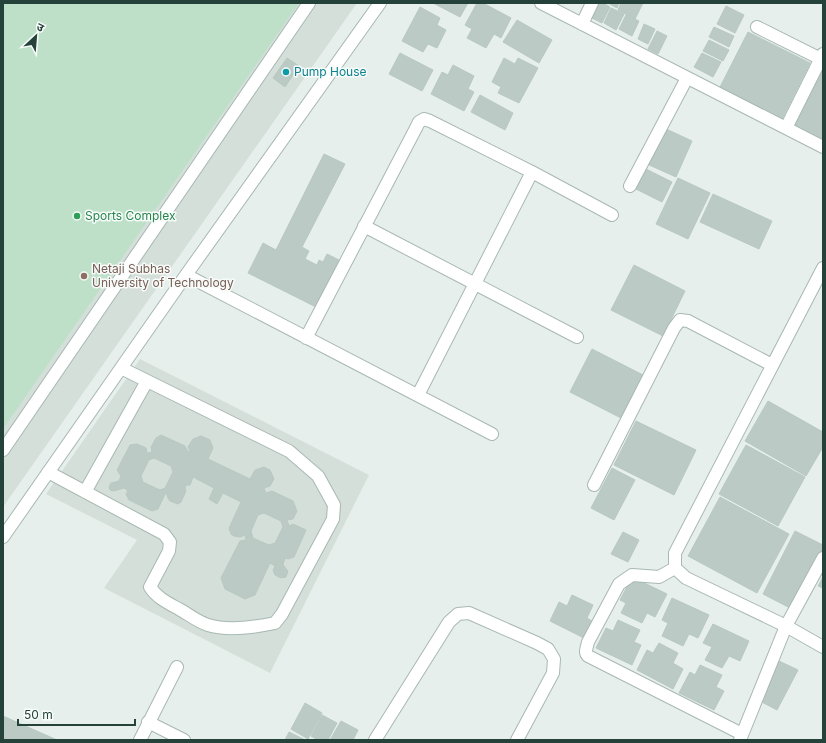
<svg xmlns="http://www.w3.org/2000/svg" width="826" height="743" font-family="Inter,'Noto Sans Devanagari',sans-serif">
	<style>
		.built { fill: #d4dfda }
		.green { fill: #bfe0c8 }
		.building { fill: #bbcac4; stroke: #b8c9c2; fill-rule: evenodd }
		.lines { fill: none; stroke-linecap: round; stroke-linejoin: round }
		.minor-casing { stroke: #a8b8b2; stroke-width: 14 }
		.minor { stroke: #fff; stroke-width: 12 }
		.culture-dot { fill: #0f9aa8; stroke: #f7fbf9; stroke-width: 1.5 }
		.leisure-dot { fill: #2e9e5b; stroke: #f7fbf9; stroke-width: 1.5 }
		.education-dot { fill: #8d6e63; stroke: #f7fbf9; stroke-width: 1.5 }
		.labels { text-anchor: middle; stroke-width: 3; stroke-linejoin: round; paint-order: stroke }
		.culture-label { font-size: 12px; fill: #0d838f; stroke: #f7fbf9; text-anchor: start }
		.leisure-label { font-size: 12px; fill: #27864d; stroke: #f7fbf9; text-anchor: start }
		.education-label { font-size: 12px; fill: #785e54; stroke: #f7fbf9; text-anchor: start }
	</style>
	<rect width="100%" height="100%" fill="#e6efeb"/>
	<path class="built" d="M3 3H357L3 507Z
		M140 359 369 475 270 673 104 588 137 540 46 494Z"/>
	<path class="green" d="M3 3H299L3 429Z"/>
	<path class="building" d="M433 3H468L460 17Z
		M477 3H483L511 18 501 38 494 34 486 48 467 38 472 29 465 25Z
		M599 3H603L610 7 602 23 592 18Z
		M608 3H619L617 8Z
		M621 3H643L635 19 618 10Z
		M726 6 744 15 735 33 717 24Z
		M420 7 440 18 437 25 446 30 437 48 428 44 423 52 402 41Z
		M611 8 624 14 616 30 604 23Z
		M626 15 639 21 632 36 619 29Z
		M517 20 552 40 539 63 503 42Z
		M644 24 655 29 648 44 638 39Z
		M714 27 734 36 729 47 709 37Z
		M657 31 667 36 658 54 648 49Z
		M748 32 810 63 781 121 719 89Z
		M709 40 729 50 723 61 703 51Z
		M400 53 433 70 422 91 389 74Z
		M702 53 721 62 713 77 694 67Z
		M287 58 299 66 285 87 273 78Z
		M504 58 515 64 518 58 538 68 519 103 498 93 501 87 492 82Z
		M453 65 474 76 468 89 474 92 464 111 431 94 442 72 448 75Z
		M822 66H823V142L793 129Z
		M480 95 513 113 505 130 471 112Z
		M664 128 692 141 676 177 647 164Z
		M324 154 345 164 302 247 309 251 305 259 317 265 319 260 323 262 327 254 339 260 316 307 248 273 263 243 276 250Z
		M644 168 672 182 662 202 634 188Z
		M678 178 710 193 688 239 656 224Z
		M713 194 772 221 759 249 700 222Z
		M634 265 685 291 663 336 611 310Z
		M592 349 645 376 623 419 570 392Z
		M768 401 823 432V447L806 476 745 441Z
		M636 421 696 450 674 495 614 465Z
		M161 435 185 446 188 452 190 451 188 447 193 439 201 436 210 440 213 448 208 459 250 479 255 470 264 467 270 470 274 479 270 486 264 488 266 493 272 491 293 501 297 511 293 519 287 520 289 526 293 524 306 530 294 557 288 559 285 558 283 565 288 571 286 577 281 578 275 575 273 570 275 566 270 563 255 595 245 599 225 589 221 578 240 541 246 540 245 535 240 537 234 536 231 534 229 528 241 502 223 493 217 504 209 499 214 488 193 477 190 485H186L185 488 186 491 181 502 178 504 170 501 168 498 166 492 158 509 152 511 129 500 126 494 128 491 124 488 114 491 110 490 109 487 111 483 119 481 121 476 117 470 130 445 137 444 146 448 147 453 152 452 151 447 156 438ZM154 458 171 466 173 472 165 488 160 490 143 482 141 476 149 460ZM264 513 281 521 283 527 275 543 269 545 253 538 251 531 258 515Z
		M746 445 805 477 778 526 719 494Z
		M612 468 635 480 614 520 591 508Z
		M720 497 789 534 757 593 688 556Z
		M795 531 823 545V548L792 609 763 594Z
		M623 532 639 540 628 562 611 554Z
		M632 577 667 594 655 617 647 613 642 623 621 613 626 603 620 600Z
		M823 577V588L818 586Z
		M572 595 593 605 587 618 592 621 584 638 550 621 559 602 567 606Z
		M672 598 709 615 698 638 689 634 683 646 662 636 668 623 662 620Z
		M618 620 640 630 634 642 641 645 632 665 596 648 606 628 613 631Z
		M713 624 749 641 740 661 729 656 722 668 705 660 712 647 703 643Z
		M659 643 678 653 673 663 683 669 673 689 637 670 647 650 653 653Z
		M779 661 798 670 777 710 758 700Z
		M700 665 722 675 716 687 724 691 714 710 679 693 690 672 695 675Z
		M305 703 322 713 308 739 291 729Z
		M322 715 337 723 328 740H318L311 736Z
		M3 716 57 740H8L3 738Z
		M341 721 358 730 353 740H330Z
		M289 732 305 740H285Z"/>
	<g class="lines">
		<defs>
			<path id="minor" d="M541 3 823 147
				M582 24 592 3
				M757 27 823 60
				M786 128 823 54
				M630 186 687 78
				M364 226 577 337
				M823 268 675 553V568L686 578 786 626 823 647
				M186 275 492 434
				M306 338 416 128 419 122 424 119 430 121 532 172 612 215
				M418 395 532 172
				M3 450 309 3
				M48 472 164 534 170 542 169 551 150 587C157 598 168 603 179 609 188 614 198 622 208 625 227 631 256 627 275 623L282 614 333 519 334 505 318 476 289 451 121 368
				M594 485 674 328 680 320 688 321 772 365
				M85 492 147 381
				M3 537 186 275 380 3
				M675 568 659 577 632 575 619 584 588 642C587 648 584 652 588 656L742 734
				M148 722 184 740
				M140 740 177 667
				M375 740 449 622 458 614 469 613 537 643 548 649 554 659 553 673 517 740
				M740 740 786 626 823 558"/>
		</defs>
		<use href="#minor" class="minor-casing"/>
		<use href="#minor" class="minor"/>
	</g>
	<circle class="culture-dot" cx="286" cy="72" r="4"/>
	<circle class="leisure-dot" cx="77" cy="216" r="4"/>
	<circle class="education-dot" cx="84" cy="276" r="4"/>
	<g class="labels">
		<g class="culture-label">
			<text x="294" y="76">Pump House</text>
		</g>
		<g class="leisure-label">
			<text x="85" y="220">Sports Complex</text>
		</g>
		<g class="education-label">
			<text x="92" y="273">Netaji Subhas<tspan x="92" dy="14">University of Technology</tspan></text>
		</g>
	</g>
	<rect width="826" height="743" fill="none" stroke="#24423a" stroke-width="8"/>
	<g transform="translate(36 36) rotate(26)" stroke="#f7fbf9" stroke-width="3" paint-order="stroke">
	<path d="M0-3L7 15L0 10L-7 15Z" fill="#24423a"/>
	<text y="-6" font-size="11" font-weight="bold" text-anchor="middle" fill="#24423a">उ</text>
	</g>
	<path d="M18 719v6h117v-6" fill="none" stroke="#24423a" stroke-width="2"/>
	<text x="24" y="719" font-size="12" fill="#24423a" stroke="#f7fbf9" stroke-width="3" paint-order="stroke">50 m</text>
</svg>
